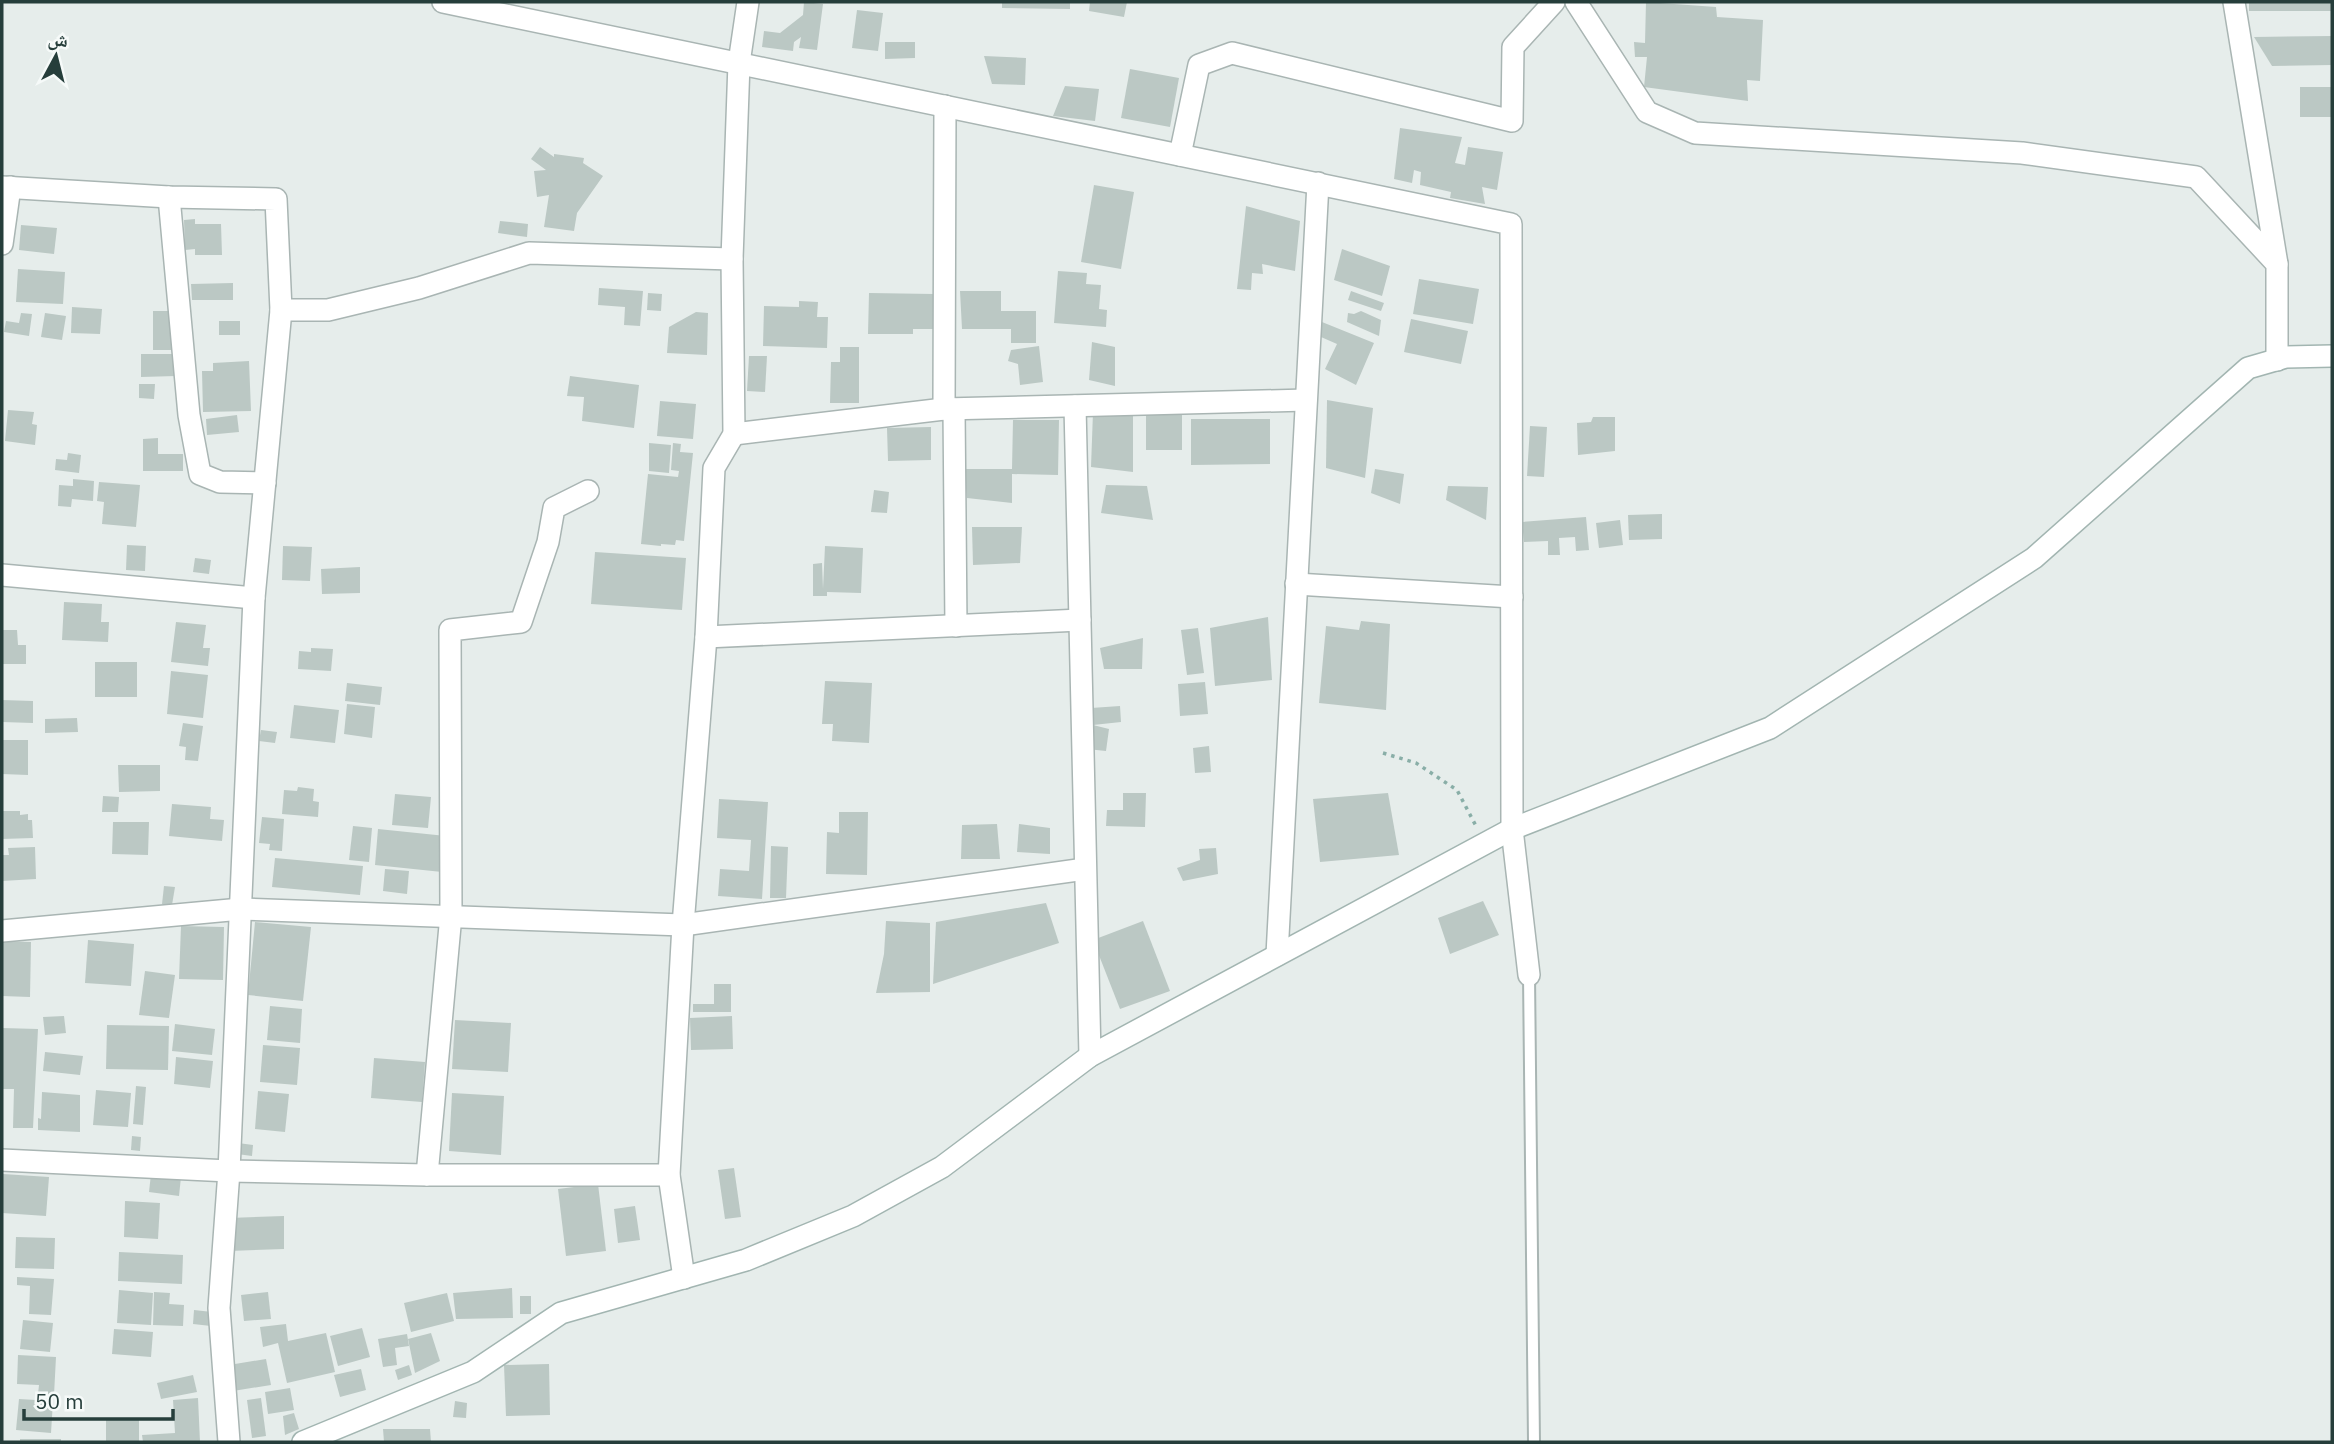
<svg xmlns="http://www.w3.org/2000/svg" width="2334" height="1444" font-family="'IBM Plex Sans','Noto Naskh Arabic',sans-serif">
<rect width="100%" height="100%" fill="#e6edeb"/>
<g fill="#bbc8c4">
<polygon points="804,2 823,4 817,50 799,48 801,37 794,42 793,51 762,47 764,31 780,33 803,15"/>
<polygon points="1002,2 1070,2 1070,9 1002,8"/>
<polygon points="1090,2 1127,2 1124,17 1089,11"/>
<polygon points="1646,2 1716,7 1717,17 1763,20 1760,81 1747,80 1748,101 1644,87 1647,57 1635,57 1634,42 1645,43"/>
<rect x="2249" y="2" width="83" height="9"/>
<polygon points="857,10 883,13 878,51 852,48"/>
<polygon points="2332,36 2332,65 2272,66 2254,37"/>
<polygon points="885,42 915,42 915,58 885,59"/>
<polygon points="984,56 1026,58 1025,85 992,84"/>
<polygon points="1130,69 1179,78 1170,127 1121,118"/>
<polygon points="1065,86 1099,89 1095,121 1053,116"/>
<rect x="2300" y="87" width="32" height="30"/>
<polygon points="1400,128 1462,137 1455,163 1465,165 1468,147 1503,152 1497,190 1482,187 1485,204 1450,198 1451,192 1420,185 1421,172 1414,170 1412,183 1394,179"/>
<polygon points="540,147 554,157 554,154 584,158 583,163 603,176 577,213 574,231 544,227 549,195 537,197 534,171 546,170 531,159"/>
<polygon points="1094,185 1134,192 1121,269 1081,262"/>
<polygon points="1246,206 1300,221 1295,271 1262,264 1263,274 1252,273 1251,290 1237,289"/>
<polygon points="195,219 195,224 221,224 222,255 195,255 195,249 185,250 184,220"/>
<polygon points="500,221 528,224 527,237 498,233"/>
<polygon points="21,225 57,228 54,254 19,250"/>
<polygon points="1342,249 1390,266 1382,296 1334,280"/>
<polygon points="18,269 65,272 63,304 16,302"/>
<polygon points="1058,271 1087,273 1086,284 1101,285 1099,309 1107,310 1106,327 1054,323"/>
<polygon points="1419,279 1479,289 1473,324 1413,314"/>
<polygon points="233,283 233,300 192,300 191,284"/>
<polygon points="599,288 643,291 640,326 624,325 625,307 598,305"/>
<polygon points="960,291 1001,291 1001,311 1036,311 1036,343 1011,343 1011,329 962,329"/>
<polygon points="1351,291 1384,303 1381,311 1348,300"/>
<polygon points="648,293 662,294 661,311 647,310"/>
<polygon points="869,293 934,294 933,329 913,329 913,334 868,334"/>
<polygon points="799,301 818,302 817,317 828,317 827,348 763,346 764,306 799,307"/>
<polygon points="72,307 102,309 100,334 71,333"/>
<rect x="153" y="311" width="25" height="39"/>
<polygon points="1361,311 1381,320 1379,336 1347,322 1348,313 1354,314"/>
<polygon points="696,312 708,313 707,355 667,353 669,327"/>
<polygon points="21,313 32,314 29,336 4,332 6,321 19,323"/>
<polygon points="45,313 66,316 62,340 41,337"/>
<polygon points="1411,319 1468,331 1461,364 1404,352"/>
<rect x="219" y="321" width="21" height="14"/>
<polygon points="1322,322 1374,343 1356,385 1325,369 1337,344 1321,337"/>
<polygon points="1092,342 1115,347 1115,386 1089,380"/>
<polygon points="1039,346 1043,382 1020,385 1018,364 1008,361 1011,350"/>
<polygon points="840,347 859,347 859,403 830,403 831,362 840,362"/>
<polygon points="141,354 176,354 176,376 141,377"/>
<polygon points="749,356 767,356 765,392 747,391"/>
<polygon points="249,361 251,411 203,412 202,371 213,371 213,363"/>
<polygon points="570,376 639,385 634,428 582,421 584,397 567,396"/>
<polygon points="139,384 155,384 154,399 139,398"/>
<polygon points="1327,400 1373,408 1365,478 1326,468"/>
<polygon points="660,401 696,404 693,439 657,436"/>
<polygon points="8,410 34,412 32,424 37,425 35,445 5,441"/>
<polygon points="1093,412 1133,415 1133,472 1091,467"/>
<rect x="1146" y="413" width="36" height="37"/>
<polygon points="237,415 239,432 207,435 206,419"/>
<polygon points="1593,417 1615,417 1615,451 1578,455 1577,423 1591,422"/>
<polygon points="1191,419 1270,419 1270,464 1191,465"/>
<polygon points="1013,420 1059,420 1058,475 1012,474 1012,503 967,498 964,469 1012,469"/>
<polygon points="1530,426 1547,427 1544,477 1527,476"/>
<polygon points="931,427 931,460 888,461 887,428"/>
<polygon points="158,438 158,454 183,454 183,471 143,471 143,439"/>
<polygon points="649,443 671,445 669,473 649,471"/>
<polygon points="673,443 681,444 680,452 693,453 684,541 676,540 675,545 661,544 661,546 641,544 648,474 678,477 679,471 671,470"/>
<polygon points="68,453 81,455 79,473 55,470 56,459 67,460"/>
<polygon points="1375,469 1404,474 1400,504 1371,493"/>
<polygon points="73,479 94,481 93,501 72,499 71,507 58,506 59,485 73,486"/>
<polygon points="99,482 140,485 136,527 102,524 104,502 97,501"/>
<polygon points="1106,485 1147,486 1153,520 1101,513"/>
<polygon points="1448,486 1488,487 1486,520 1446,500"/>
<polygon points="874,490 889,492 887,513 871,512"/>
<polygon points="1662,514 1662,539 1629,540 1628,515"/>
<polygon points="1586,517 1589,550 1576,551 1575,537 1559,538 1560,555 1548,555 1548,541 1524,542 1522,522"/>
<polygon points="1620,520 1623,545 1599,548 1596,523"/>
<polygon points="972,527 1022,527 1020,563 973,565"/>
<polygon points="127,545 146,546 145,571 126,570"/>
<polygon points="283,546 312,547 310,581 282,580"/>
<polygon points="825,546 863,548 861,593 827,592 827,596 813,596 813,564 822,563 823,589"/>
<polygon points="595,552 686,558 682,610 591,604"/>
<polygon points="195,558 211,560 209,574 193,572"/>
<polygon points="360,567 360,593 322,594 321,569"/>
<polygon points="64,602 102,604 101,622 109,622 108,642 62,640"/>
<polygon points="1268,617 1272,680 1215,686 1210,628"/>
<polygon points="1361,621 1390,624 1386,710 1319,703 1326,626 1359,630"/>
<polygon points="176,622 206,625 203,648 210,648 208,666 171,662"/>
<polygon points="1198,628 1204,673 1187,675 1181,630"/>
<polygon points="2,630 17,630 18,645 26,645 26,664 2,664"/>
<polygon points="1143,638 1142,669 1104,669 1100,648"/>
<polygon points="311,648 333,649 331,671 298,669 299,651 311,652"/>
<rect x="95" y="662" width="42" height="35"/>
<polygon points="171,671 208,675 203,718 167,714"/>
<polygon points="825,681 872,683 869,743 832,741 833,724 822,724"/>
<polygon points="1205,682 1208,714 1180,716 1178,684"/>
<polygon points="347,683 382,687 380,705 345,701"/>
<polygon points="2,700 33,701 33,723 2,722"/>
<polygon points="347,704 375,707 372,738 344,734"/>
<polygon points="294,705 339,710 335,743 290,738"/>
<polygon points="1120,706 1121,722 1093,725 1091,708"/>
<polygon points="77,718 78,732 45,733 45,719"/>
<polygon points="183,723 203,726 198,761 185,760 186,747 179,746"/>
<polygon points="1093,725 1109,729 1106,751 1087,749 1087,728"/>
<polygon points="261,730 277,732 275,743 259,741"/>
<polygon points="2,740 28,740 28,775 2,774"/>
<polygon points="1209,746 1211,772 1195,773 1193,748"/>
<polygon points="118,765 160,765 160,791 119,792"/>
<polygon points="298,787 314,789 313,801 319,802 318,817 282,814 284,790 297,791"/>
<polygon points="1123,793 1146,793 1145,827 1106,826 1107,810 1123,810"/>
<polygon points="1388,793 1399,855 1320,862 1313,799"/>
<polygon points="395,794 431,797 428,828 392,825"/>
<polygon points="103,796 119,797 118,812 102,812"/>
<polygon points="719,799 768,802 762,899 718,896 720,869 749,871 751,840 717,838"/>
<polygon points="172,804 211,807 210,819 224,820 222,841 169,836"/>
<polygon points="2,811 20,811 20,815 28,814 28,820 32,820 33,838 2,839"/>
<polygon points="839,812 868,812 867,875 826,874 827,832 839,833"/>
<polygon points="262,817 284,819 282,851 269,850 270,844 259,843"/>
<polygon points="113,822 149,822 148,855 112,854"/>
<polygon points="997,824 1000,859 961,859 962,825"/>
<polygon points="1019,824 1050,828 1050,854 1017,852"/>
<polygon points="353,826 372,828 369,862 349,860"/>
<polygon points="378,829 446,836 442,872 375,865"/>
<polygon points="771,846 788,847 786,898 770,898"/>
<polygon points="35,847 36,879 2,881 2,855 9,855 8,848"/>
<polygon points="1216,848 1218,874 1183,881 1177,868 1200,860 1199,849"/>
<polygon points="275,858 363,866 360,895 272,887"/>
<polygon points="385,869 409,871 407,894 383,891"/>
<polygon points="164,886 175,887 172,905 162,904"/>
<polygon points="1483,901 1499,935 1450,954 1438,918"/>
<polygon points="1046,903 1059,943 933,984 936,922"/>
<polygon points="886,921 930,923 930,992 876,993 884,954"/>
<polygon points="1143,921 1170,991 1120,1009 1093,940"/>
<polygon points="255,922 311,927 303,1001 248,995"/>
<polygon points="181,926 224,927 223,980 179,979"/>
<polygon points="88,940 134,944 131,986 85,983"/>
<polygon points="2,941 31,942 30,997 2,996"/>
<polygon points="145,971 175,975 169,1018 139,1015"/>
<polygon points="714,984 731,984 731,1012 693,1012 693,1004 714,1004"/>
<polygon points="270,1006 302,1009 300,1043 267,1040"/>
<polygon points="64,1016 66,1033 45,1035 43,1017"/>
<polygon points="732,1016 733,1049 691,1050 690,1018"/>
<polygon points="455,1020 511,1023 508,1072 452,1069"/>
<polygon points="175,1024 215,1029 212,1055 172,1051"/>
<polygon points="107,1025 169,1026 168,1070 106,1069"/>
<polygon points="2,1028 38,1029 33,1128 13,1128 14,1089 2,1089"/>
<polygon points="263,1045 300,1048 297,1085 260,1082"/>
<polygon points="45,1052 83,1056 80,1075 43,1071"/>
<polygon points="176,1057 213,1061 210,1088 174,1084"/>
<polygon points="374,1058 425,1062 422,1102 371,1098"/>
<polygon points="136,1086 146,1087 143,1125 133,1124"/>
<polygon points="96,1090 131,1093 128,1127 93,1125"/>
<polygon points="258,1091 289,1094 285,1132 255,1129"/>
<polygon points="42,1092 80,1095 80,1132 38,1130 38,1118 41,1119"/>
<polygon points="452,1093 504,1096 501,1155 449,1151"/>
<polygon points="132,1136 141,1137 140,1151 131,1150"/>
<polygon points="238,1143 253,1145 252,1156 237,1154"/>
<polygon points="734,1168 741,1217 725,1219 718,1170"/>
<polygon points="3,1174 49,1177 46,1216 2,1213"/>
<polygon points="151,1174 181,1177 179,1196 149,1192"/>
<polygon points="598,1184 606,1251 566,1256 558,1189"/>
<polygon points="125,1201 160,1203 158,1239 124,1237"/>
<polygon points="635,1206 640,1240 618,1243 614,1209"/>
<polygon points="284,1216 284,1249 229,1251 229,1218"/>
<polygon points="16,1237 55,1238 54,1269 15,1268"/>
<polygon points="119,1252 183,1255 182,1284 118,1281"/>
<polygon points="17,1277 54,1279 51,1315 29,1314 30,1286 17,1285"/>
<polygon points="512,1288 513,1318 456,1319 453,1293"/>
<polygon points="119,1290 153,1293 151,1325 117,1323"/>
<polygon points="154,1292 170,1293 169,1304 184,1305 183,1326 153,1325"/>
<polygon points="268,1292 271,1319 244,1321 241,1295"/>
<polygon points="447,1293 454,1321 411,1332 404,1303"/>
<rect x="520" y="1296" width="11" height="18"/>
<polygon points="194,1310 212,1312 211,1326 193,1324"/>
<polygon points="23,1320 53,1323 50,1352 20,1349"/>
<polygon points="286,1324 288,1341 326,1333 335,1372 287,1383 278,1343 263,1347 260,1327"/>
<polygon points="362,1328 370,1357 338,1366 330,1336"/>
<polygon points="114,1329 153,1332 151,1357 112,1354"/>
<polygon points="431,1333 440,1361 415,1373 408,1339"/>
<polygon points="407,1334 409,1346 395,1348 397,1365 383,1367 378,1339"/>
<polygon points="18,1355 56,1357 54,1395 38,1394 39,1385 17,1384"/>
<polygon points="266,1359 271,1385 233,1391 229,1365"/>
<polygon points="549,1364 550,1415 506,1416 504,1365"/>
<polygon points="409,1365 412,1375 398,1380 395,1370"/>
<polygon points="361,1369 366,1390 340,1397 334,1375"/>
<polygon points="193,1375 197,1392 161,1399 157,1383"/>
<polygon points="290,1388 294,1410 268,1414 265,1392"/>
<polygon points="198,1398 200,1442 143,1442 142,1435 175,1433 173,1400"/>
<polygon points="261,1398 266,1436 252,1438 247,1400"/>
<polygon points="19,1399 53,1401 51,1433 16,1430"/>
<polygon points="455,1401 467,1403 466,1418 453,1417"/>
<polygon points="294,1413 299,1429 285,1435 283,1416"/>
<rect x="106" y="1420" width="33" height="22"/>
<polygon points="383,1429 430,1429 431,1442 384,1442"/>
<rect x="20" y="1439" width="41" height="3"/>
</g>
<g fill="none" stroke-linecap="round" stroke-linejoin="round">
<g stroke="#a9b5b3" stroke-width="14">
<polyline id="lane" points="1529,975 1534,1442"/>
</g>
<g stroke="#a9b5b3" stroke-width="24">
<g id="street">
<polyline points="443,2 1511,224 1512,829 1529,975"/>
<polyline points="1576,2 1647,112 1695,133 2022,153 2196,177 2277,264 2277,360"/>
<polyline points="2234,2 2277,264"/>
<polyline points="1180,155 1199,65 1232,53 1512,121 1513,47 1554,2"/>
<polyline points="2,187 169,197 276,199 281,310 254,598 229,1171 219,1308 229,1442"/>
<polyline points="169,197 189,415 200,474 220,482 265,483"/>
<polyline points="2,244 10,187"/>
<polyline points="281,310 328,310 419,288 529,253 732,259"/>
<polyline points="1075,406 1090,1056"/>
<polyline points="944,409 945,106"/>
<polyline points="954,409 956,626"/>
<polyline points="734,434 944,409 1306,400"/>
<polyline points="2,575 254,598"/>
<polyline points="1296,584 1512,597"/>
<polyline points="706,637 1080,620"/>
<polyline points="2,931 241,909 683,925 1085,869"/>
<polyline points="1277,955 1318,183"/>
<polyline points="2,1160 229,1171 427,1175 669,1175"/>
<polyline points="427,1175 451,915 450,630 521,622 548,542 554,508 588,491"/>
<polyline points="684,1278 669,1175 683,925 706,637 714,468 734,434 732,259 739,63 748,2"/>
</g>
</g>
<g stroke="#a2b5b1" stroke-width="24">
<polyline id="secondary" points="303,1442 473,1372 561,1313 746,1260 853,1216 942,1167 1090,1056 1512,829 1770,728 2034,558 2248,368 2286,357 2332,356"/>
</g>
<polyline stroke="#89aea7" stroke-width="3.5" stroke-dasharray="3.5 5" stroke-linecap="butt" points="1383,753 1416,763 1457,790 1476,826"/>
<use href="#lane" stroke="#fff" stroke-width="10"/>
<use href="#street" stroke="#fff" stroke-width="21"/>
<use href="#secondary" stroke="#fff" stroke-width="21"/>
</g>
<rect width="2334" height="1444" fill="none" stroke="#263e3b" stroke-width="7"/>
<g transform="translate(56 56) rotate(7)" stroke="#f6faf9" stroke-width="5" paint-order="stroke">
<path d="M0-5L12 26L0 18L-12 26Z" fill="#263e3b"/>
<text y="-10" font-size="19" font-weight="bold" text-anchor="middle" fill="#263e3b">ش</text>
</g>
<path d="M24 1409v10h149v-10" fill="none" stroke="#263e3b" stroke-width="3.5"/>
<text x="35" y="1409" font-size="21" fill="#263e3b" stroke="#f6faf9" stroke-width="5" paint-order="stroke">50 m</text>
</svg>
